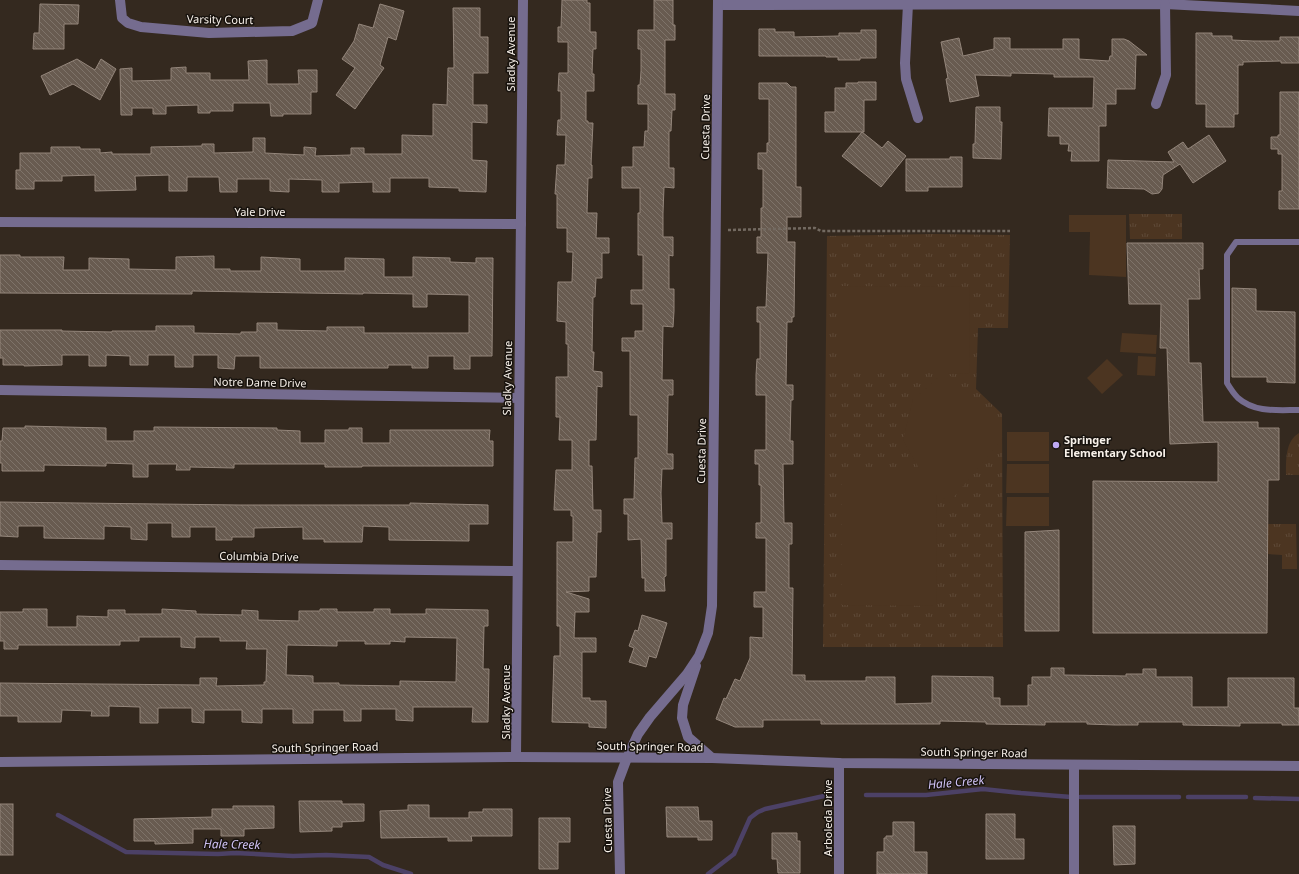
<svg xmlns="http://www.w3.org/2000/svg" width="1299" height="874" font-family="'Noto Sans',sans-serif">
<defs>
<pattern id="grass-tufts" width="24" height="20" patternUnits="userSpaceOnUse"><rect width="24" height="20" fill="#4c3521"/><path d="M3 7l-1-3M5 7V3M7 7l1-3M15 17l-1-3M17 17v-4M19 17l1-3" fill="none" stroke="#5e4937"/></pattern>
<pattern id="building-back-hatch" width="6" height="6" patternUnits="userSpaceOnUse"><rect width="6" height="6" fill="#685b50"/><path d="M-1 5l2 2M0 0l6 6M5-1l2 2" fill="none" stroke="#7e7369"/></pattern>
</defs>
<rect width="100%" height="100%" fill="#34291f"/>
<g fill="url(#grass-tufts)">
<polygon points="1129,214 1182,214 1182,239 1130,239"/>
<polygon points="933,234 1010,235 1008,328 978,328 976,389 1002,414 1003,647 823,647 827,236"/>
<path d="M1299,433V475H1286C1286,461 1285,441 1299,433Z"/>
<polygon points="1268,524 1296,524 1297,569 1282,569 1282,555 1268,554"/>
</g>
<g fill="#4c3521">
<polygon points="1069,215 1126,215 1126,277 1089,275 1090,232 1069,232"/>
<polygon points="839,286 970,287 969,373 948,374 1002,422 1002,439 949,503 937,493 936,606 842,605 842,468 919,468 903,440 913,399 944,373 839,373"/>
<polygon points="1122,333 1157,335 1156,354 1120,352"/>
<polygon points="1138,356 1156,357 1155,376 1137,375"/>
<polygon points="1107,359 1123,375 1102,394 1087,378"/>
<rect x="1007" y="432" width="42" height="29"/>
<polygon points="1007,464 1049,464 1049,493 1006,493"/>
<polygon points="1007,497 1049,497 1049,526 1006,526"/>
</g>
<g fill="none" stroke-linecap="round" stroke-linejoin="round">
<g stroke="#4c4166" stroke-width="4.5">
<polyline points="866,795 926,795 983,789 1021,793 1071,797"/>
<polyline points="1080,797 1179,797"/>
<polyline points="1188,797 1246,797"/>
<polyline points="1255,798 1299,799"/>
<polyline points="58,815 126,852 218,854 235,853 293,856 326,855 369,857 383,865 411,874"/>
<polyline points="708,874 734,854 750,818 758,812 765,809 824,796"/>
</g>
</g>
<g fill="url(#building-back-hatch)" stroke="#94867b" fill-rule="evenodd">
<polygon points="562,0 587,0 587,3 590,3 590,32 596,32 596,49 593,49 592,74 594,74 594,91 586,91 586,121 588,121 588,123 593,123 591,165 592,165 592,178 588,178 587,213 597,213 596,238 609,238 609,253 602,253 602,278 596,278 595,297 593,297 592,352 594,352 593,371 602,372 602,387 597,386 596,440 589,440 589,466 592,466 593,510 601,510 601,532 597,532 596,577 589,577 589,591 566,592 589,599 589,612 575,612 574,638 596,638 596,652 582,652 582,698 590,698 590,701 606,701 606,728 589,727 589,723 552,722 554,656 560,656 560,626 557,626 557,542 573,542 573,516 571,516 571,510 554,510 556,470 572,470 572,440 559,440 560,417 556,417 556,377 568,377 568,344 566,344 566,322 557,321 558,282 572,282 573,252 567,252 567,228 557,228 557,194 555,194 557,165 565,165 566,135 557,135 558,120 561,120 561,91 558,91 559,73 568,73 568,42 558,42 558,27 561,27"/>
<polygon points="654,0 673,0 673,25 675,25 675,40 665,40 665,94 675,94 675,110 672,110 671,131 669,131 669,168 674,168 674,188 664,187 663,213 663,237 673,237 673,256 669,255 669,289 674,289 674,311 673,327 663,326 662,380 673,380 673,395 668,395 668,398 667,454 673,454 673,469 662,469 661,493 662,523 672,523 672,539 666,539 666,576 664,577 665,591 645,591 645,578 642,578 641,539 628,540 628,514 624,514 624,499 634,499 635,458 638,458 638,415 630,415 630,351 622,351 622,338 635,338 635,331 643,331 643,304 631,304 631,290 643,290 643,255 638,255 638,213 640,213 640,188 622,188 622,167 633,167 633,147 644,147 645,131 648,131 648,104 638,104 638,85 640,85 641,71 641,49 638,49 638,30 654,30"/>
<polygon points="40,4 79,5 78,24 64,24 64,49 33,49 34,33 39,33"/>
<polygon points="380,4 404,11 396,40 388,37 380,65 384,68 355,109 336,95 355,68 342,59 354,41 359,24 373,28"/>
<polygon points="453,8 480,8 480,37 488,37 488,73 473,73 473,105 487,105 487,123 472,122 472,160 487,161 486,192 459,191 459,188 429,187 429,178 390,178 390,192 373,192 373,182 339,183 339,192 322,192 322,180 289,179 289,192 270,191 270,179 237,179 237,192 220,192 219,177 187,177 187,191 169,191 169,175 135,176 136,190 95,191 95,175 62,176 62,181 34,181 34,189 16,189 16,170 20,170 20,153 51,153 51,147 80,147 80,149 100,149 100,153 112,152 112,154 151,154 151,147 202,146 202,144 214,144 214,153 253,152 253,138 265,138 265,153 304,155 304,147 316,148 315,156 351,155 351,148 364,148 364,154 402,154 402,135 433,136 433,104 447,105 448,68 454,68"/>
<polygon points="759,29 775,29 775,32 794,32 794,37 839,36 839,33 861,33 861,30 876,30 876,58 860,58 860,60 838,60 838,57 826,57 826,56 759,56"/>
<polygon points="1196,33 1212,33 1212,36 1232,36 1232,40 1253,41 1280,41 1280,37 1299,37 1299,63 1281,63 1281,61 1243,62 1243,65 1238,65 1238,114 1234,114 1234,127 1206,127 1206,104 1196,104"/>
<polygon points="959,38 963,56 994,49 994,38 1010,38 1010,49 1063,49 1063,39 1079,39 1079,59 1109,61 1110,56 1112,56 1112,39 1124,39 1129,41 1147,55 1136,55 1135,89 1116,89 1116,104 1106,104 1106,126 1099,126 1099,161 1071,161 1072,151 1068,151 1069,144 1060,144 1060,136 1048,136 1049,108 1093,108 1094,77 1054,77 1054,74 1011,73 1011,76 975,75 979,96 950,102 946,79 948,78 941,42"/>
<polygon points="77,59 95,70 101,59 116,69 100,100 73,84 50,95 41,76"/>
<polygon points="267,60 267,84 299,84 298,70 317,70 317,92 311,92 311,114 283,114 283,116 271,116 270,103 233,103 233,111 210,111 210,113 198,113 198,105 166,106 166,114 153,114 153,108 132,108 132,115 121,115 120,69 132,68 132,81 171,80 171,68 186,67 186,73 210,73 210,80 249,80 248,61"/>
<polygon points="858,82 876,82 876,100 864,100 864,132 862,132 882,148 888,141 906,156 881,187 842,156 862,132 825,132 825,112 835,112 835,88 846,88 846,83 858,83"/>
<polygon points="759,83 787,83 791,87 796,87 796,187 801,187 801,217 787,217 787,242 795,242 794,317 792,317 792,322 787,322 786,385 793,385 793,400 791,400 790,441 793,441 793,464 783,464 784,523 792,523 792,544 789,544 789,588 793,588 792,675 805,675 805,681 866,681 866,677 895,677 895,704 932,703 932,676 993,677 993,698 1000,698 1000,706 1028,706 1028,685 1032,685 1032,677 1051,677 1051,668 1064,668 1064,675 1126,676 1126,674 1143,674 1143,669 1156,669 1156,677 1192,677 1192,707 1228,707 1228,678 1294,678 1294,708 1299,708 1299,725 1282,725 1282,723 1240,723 1240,726 1183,725 1183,722 1138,722 1138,725 1115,725 1087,724 1087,722 1045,722 1045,725 986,724 986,722 940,721 940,724 821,724 821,720 763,720 763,727 735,727 716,719 724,698 726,699 735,679 740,681 750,658 750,637 763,638 763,607 754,607 754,592 766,592 766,538 756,538 756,523 761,523 761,485 759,485 759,464 755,464 755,450 766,450 766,395 756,395 756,375 757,359 760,359 760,322 757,322 757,307 766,307 768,253 757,253 757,237 761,237 761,208 763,208 763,169 758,169 758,153 767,153 767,143 769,143 769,99 759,99"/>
<polygon points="1280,92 1299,92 1299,209 1279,209 1279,191 1282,191 1282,154 1278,154 1278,149 1271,149 1271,137 1278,137 1278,135 1280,135"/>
<polygon points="976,107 1000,107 1000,122 1002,122 1001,159 973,158 973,144 975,144"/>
<polygon points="1209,135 1226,161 1193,183 1180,164 1163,175 1162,189 1159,193 1152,194 1144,189 1107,188 1108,160 1174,162 1168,152 1183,142 1188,149"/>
<polygon points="950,157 962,157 962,187 928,187 928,191 906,191 906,159 950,159"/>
<polygon points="1127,243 1203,243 1203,269 1199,269 1200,299 1188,299 1189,363 1201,363 1203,422 1258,422 1258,428 1279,428 1279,480 1268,480 1267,633 1093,633 1093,481 1218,482 1218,442 1170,444 1167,348 1160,348 1161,304 1129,304"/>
<polygon points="0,255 20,255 20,257 64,257 63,270 89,270 89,258 129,259 129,269 176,270 176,257 214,256 214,269 230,269 230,271 261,271 261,257 300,259 300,271 345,271 345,258 384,259 384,277 413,277 413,257 450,258 450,262 476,263 476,258 493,258 492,356 470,356 470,369 454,369 454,356 428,356 428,368 412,368 412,365 388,365 388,368 260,368 260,356 235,356 234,369 218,368 218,355 193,355 193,367 175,367 175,355 148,355 148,365 130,365 130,356 106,355 106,366 89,366 89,355 62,355 62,365 24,366 24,365 3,365 3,358 0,358 0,330 62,330 62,331 112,332 112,331 156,331 156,326 194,326 194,333 241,334 241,332 257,332 257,323 277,323 277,330 327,331 327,327 364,327 364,333 469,333 469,295 427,294 427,307 413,307 413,294 363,293 363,294 192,291 192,294 0,293"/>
<polygon points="1232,288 1256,289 1256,311 1295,312 1295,383 1267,382 1267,377 1232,377"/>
<polygon points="25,426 106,428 106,441 134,441 134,431 154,431 154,427 277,428 277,430 300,431 300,443 325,443 325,430 349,430 349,428 362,428 362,443 390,443 390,430 490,430 489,441 493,441 493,466 362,466 362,467 325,467 325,464 234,464 234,468 190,467 190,470 176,470 177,464 148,464 148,477 133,477 133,464 106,463 106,466 44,465 44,471 2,471 2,463 0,463 0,441 2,441 3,428 25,428"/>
<polygon points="0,502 239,505 410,505 410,503 488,505 488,524 469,524 469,541 389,540 389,527 363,526 362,542 324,542 324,539 303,539 303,527 254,528 254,537 232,537 232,540 216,540 216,527 190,527 190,537 172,537 172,523 147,523 147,540 131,539 131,527 104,526 104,539 44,538 44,526 18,526 18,537 0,536"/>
<polygon points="1059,530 1059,631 1025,631 1025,532"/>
<path d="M23,609H47V627H77V616L108,617V610H125V614H162V609L196,611V614L242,615V610L258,611V620L299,621V611H320V609H337V612H374V609H390V614H426V609L488,610V626H484L483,669H489L488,722H472L473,707H413V721L396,720V709H361V721H344V710H313V723H293V709H262V723L242,722V710H204V723L192,722V708H158V723H140V707L109,706V716H91L92,711L62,710L61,722H18V716H0V683L200,685V678H217L216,686L264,685V682H266L267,649H246L247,641H220V637H195V648L181,647V637H139V641H120V645H18V649H4V641H0V612H23ZM405,637L457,638L456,682L400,681V686L339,685V683H313V676L286,675L287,645L337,646V641H365V644H390V641L405,642Z"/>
<polygon points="642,615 667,623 656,658 649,656 646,667 629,662 634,648 629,646 635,630 638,631"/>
<polygon points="299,801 342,801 342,804 364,804 364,821 342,822 342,827 332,827 332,831 300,832"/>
<rect x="0" y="804" width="13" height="51"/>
<polygon points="408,805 429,805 429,818 469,818 469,812 483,812 483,809 512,809 512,836 471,836 472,841 448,841 448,837 381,838 380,811 408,810"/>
<polygon points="233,806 274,806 274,828 244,829 244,836 221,836 221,829 193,829 193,843 155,844 155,841 134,841 134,819 212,817 212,809 233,809"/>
<polygon points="666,807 698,807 699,821 712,821 712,840 698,840 698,837 667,837"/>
<polygon points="986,814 1015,814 1015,839 1024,839 1024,859 986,859"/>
<polygon points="539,818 570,818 570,842 558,842 558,869 539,869"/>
<polygon points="893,822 914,822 914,852 927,852 927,874 877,874 877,852 884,852 884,838 886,838 886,836 893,836"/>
<polygon points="1113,826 1135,826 1135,864 1114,865"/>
<polygon points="772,833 797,833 797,841 800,841 800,873 778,873 777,859 772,859"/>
</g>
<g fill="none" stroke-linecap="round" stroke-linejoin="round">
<polyline stroke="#736a61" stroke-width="2.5" stroke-dasharray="3 2" stroke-linecap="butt" points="728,230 815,228 821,231 1010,231"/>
<path stroke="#756c8f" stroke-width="6" d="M1299,242H1236L1227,255V383C1230,388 1234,394 1238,398C1255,413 1278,410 1299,410"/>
<g stroke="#756c8f" stroke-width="10">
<polyline points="120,0 122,18 128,23 141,27 209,33 292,31 312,23 318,0"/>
<polyline points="908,4 905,63 906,79 918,118"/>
<polyline points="718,5 1165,4 1299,11"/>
<polyline points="1156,104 1166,75 1165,4"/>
<polyline points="0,222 521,224"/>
<polyline points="0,390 519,398"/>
<polyline points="0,565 517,571"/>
<polyline points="516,757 523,0"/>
<polyline points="1074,765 1074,874"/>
<polyline points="839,874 839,763"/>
</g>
<g stroke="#756c8f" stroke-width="10">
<polyline points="696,666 683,705 682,718 688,737 712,758"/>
<polyline points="0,762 516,757 712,758 839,763 1299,766"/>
<polyline points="620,874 618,782 627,758 638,734 650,717 687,674 699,656 708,633 712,606 718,0"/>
</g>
</g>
<circle fill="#bea9f4" stroke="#18130e" stroke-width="1.5" cx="1056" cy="445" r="4"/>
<g text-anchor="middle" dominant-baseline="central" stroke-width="3" stroke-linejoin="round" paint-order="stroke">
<g font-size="11" fill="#f8f1ea" stroke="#18130e">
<text transform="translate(220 19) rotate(1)">Varsity Court</text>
<text transform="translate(510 54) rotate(-90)">Sladky Avenue</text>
<text transform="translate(705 127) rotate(-89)">Cuesta Drive</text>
<text x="260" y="211">Yale Drive</text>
<text transform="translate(507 378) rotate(-89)">Sladky Avenue</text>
<text transform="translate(260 382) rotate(1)">Notre Dame Drive</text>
<text transform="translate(701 451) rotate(-89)">Cuesta Drive</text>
<text transform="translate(259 556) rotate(1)">Columbia Drive</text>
<text transform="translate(505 702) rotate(-90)">Sladky Avenue</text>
<text transform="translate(650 746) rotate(1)">South Springer Road</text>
<text transform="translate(325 747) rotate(-1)">South Springer Road</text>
<text transform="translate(974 752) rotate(1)">South Springer Road</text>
<text transform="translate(827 818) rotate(-90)">Arboleda Drive</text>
<text transform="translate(607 820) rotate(-91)">Cuesta Drive</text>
</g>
<g font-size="11" font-weight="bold" fill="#f8f1ea" stroke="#18130e" text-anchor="start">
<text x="1064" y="439">Springer<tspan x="1064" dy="13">Elementary School</tspan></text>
</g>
<g font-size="12" font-style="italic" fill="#d1c3f7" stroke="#18130e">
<text transform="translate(956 782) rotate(-5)">Hale Creek</text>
<text transform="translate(232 844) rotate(1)">Hale Creek</text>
</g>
</g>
</svg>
